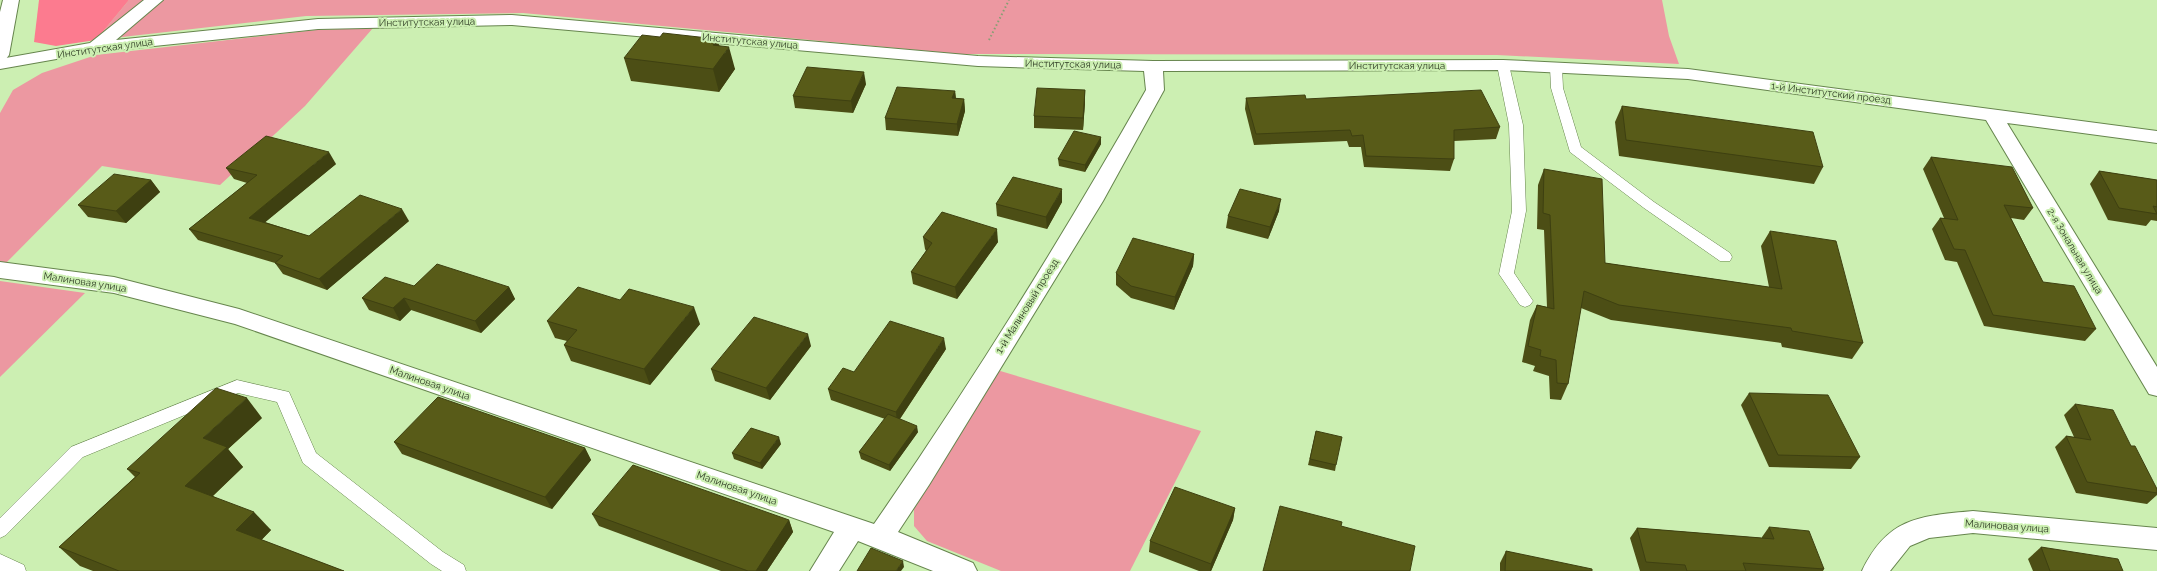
<svg xmlns="http://www.w3.org/2000/svg" width="2157" height="571" font-family="Raleway,sans-serif">
<rect width="100%" height="100%" fill="#ccefb2"/>
<g fill="#ec98a1">
<polygon points="129,0 1662,0 1669,36 1679,64 1497,55 960,54 523,13 306,16 96,40"/>
<polygon points="373,28 305,106 220,185 102,166 4,265 0,264 0,113 13,90 42,73 96,55 316,30"/>
<polygon points="0,281 85,293 0,377"/>
<polygon points="997,370 1201,431 1130,571 1001,571 927,541 914,526 914,509"/>
</g>
<polygon fill="#fc7b8f" points="39,0 129,0 96,40 56,46 34,42"/>
<g fill="none" stroke-linecap="round" stroke-linejoin="round">
<g stroke="#66854d" stroke-width="1">
<g id="service">
<polygon points="1503,61 1509,65 1523,125 1526,211 1514,273 1533,301 1530,305 1525,307 1520,305 1499,274 1512,211 1509,125 1497,65"/>
<polygon points="1556,63 1562,67 1563,88 1581,147 1654,202 1730,253 1732,257 1730,261 1720,261 1644,208 1570,152 1551,88 1550,67"/>
<polygon points="237,380 289,392 316,453 443,552 464,565 466,571 442,571 431,564 303,463 277,402 238,393 83,457 6,535 0,538 0,518 71,447"/>
<polygon points="0,554 24,565 26,571 0,571"/>
</g>
</g>
<g stroke="#66854d" stroke-width="2">
<g id="minor">
<path d="M144,0H163L116,40L318,19L512,15L978,56L1153,61L1503,60L1688,69L2157,131V143L2007,123L2157,367V396L2149,394L1986,120L1688,79L1503,70L1163,71L1164,90L1103,201L929,485L898,532L973,563L977,571H933L858,541L839,571H810L834,532L235,324L114,293L0,278V262L114,277L239,309L874,524C971,384 1062,238 1146,90L1144,71L978,66L512,25L318,29L96,52L0,69V59L90,43Z"/>
<path d="M1973,511L2157,528V550L1973,533L1929,538L1910,546L1890,571H1862C1888,517 1920,516 1973,511Z"/>
</g>
</g>
<g stroke="#66854d" stroke-width="2">
<polygon id="tertiary" points="3,0 19,0 9,55 6,59 0,60 0,12"/>
</g>
<polyline stroke="#869f73" stroke-width="2" stroke-dasharray="1.5 2.5" stroke-linecap="butt" points="989,40 1009,0"/>
<use href="#service" fill="#fff" fill-rule="evenodd"/>
<use href="#minor" fill="#fff" fill-rule="evenodd"/>
<use href="#tertiary" fill="#fff" fill-rule="evenodd"/>
</g>
<g fill="#4c4e15">
<polygon points="660,37 717,39 719,45 735,69 719,92 631,81 624,58"/>
<polygon points="866,84 853,113 795,108 793,96"/>
<polygon points="1085,90 1085,102 1083,130 1034,128 1034,116"/>
<polygon points="955,91 956,98 964,99 965,111 958,136 886,130 885,118"/>
<polygon points="1246,98 1306,99 1500,127 1496,139 1454,141 1454,159 1450,171 1364,167 1361,147 1349,147 1347,141 1254,145 1245,109"/>
<polygon points="1622,106 1823,167 1814,184 1619,156 1615,122"/>
<polygon points="1101,137 1101,144 1085,172 1059,166 1058,159"/>
<polygon points="1931,157 2033,208 2024,220 2011,218 2043,282 2096,329 2085,341 1984,326 1957,262 1945,260 1932,229 1940,218 1944,218 1923,169"/>
<polygon points="336,164 265,222 309,236 409,221 327,290 283,274 275,263 198,240 189,229 247,183 234,179 226,168"/>
<polygon points="1544,169 1605,263 1769,287 1761,246 1770,231 1863,343 1852,359 1782,347 1781,343 1611,320 1581,308 1568,384 1561,400 1550,399 1549,376 1533,371 1535,366 1522,362 1530,320 1537,305 1547,307 1544,230 1537,229 1538,185"/>
<polygon points="2099,171 2157,180 2157,221 2151,220 2146,226 2108,220 2090,184"/>
<polygon points="151,180 160,192 126,223 88,217 78,205"/>
<polygon points="1062,202 1047,229 997,216 996,204"/>
<polygon points="1279,211 1268,239 1226,228 1228,216"/>
<polygon points="923,237 998,242 957,299 913,284 911,272 926,251 925,249"/>
<polygon points="1194,254 1193,266 1174,310 1131,298 1116,285 1116,273"/>
<polygon points="414,286 509,287 515,299 481,333 411,310 400,321 369,310 362,298"/>
<polygon points="547,321 700,324 650,385 571,361 564,345 567,341 555,338"/>
<polygon points="811,346 770,400 715,381 711,369"/>
<polygon points="946,349 900,419 918,432 890,471 861,459 859,452 885,419 831,400 828,389"/>
<polygon points="1749,393 1860,457 1851,469 1769,467 1741,405"/>
<polygon points="2075,404 2131,446 2157,489 2157,495 2147,504 2076,493 2055,447 2066,436 2074,437 2064,415"/>
<polygon points="262,418 228,449 243,467 213,496 271,530 261,540 344,571 93,571 80,566 59,547 135,477 127,469"/>
<polygon points="1316,431 1336,465 1335,471 1308,465"/>
<polygon points="394,442 585,448 591,460 552,509 402,454"/>
<polygon points="781,444 762,469 734,459 732,453"/>
<polygon points="1235,508 1233,520 1211,571 1199,571 1149,552 1150,541"/>
<polygon points="592,514 789,520 793,532 767,571 721,571 599,526"/>
<polygon points="1769,527 1824,569 1823,571 1640,571 1630,538 1637,528 1762,538 1762,537"/>
<polygon points="2041,547 2123,571 2033,571 2028,559"/>
<polygon points="1506,551 1592,571 1500,571 1500,563"/>
</g>
<g fill="#3e4011">
<polygon points="717,39 722,57 729,47 735,69 719,92 713,69 713,45"/>
<polygon points="864,72 866,84 853,113 851,101"/>
<polygon points="1085,90 1085,102 1083,130 1083,118"/>
<polygon points="955,91 956,103 952,98"/>
<polygon points="964,99 965,111 958,136 957,124"/>
<polygon points="1101,137 1101,144 1085,172 1085,165"/>
<polygon points="329,152 336,164 257,229 249,218"/>
<polygon points="151,180 160,192 126,223 116,211"/>
<polygon points="1062,189 1062,202 1047,229 1046,217"/>
<polygon points="1281,199 1279,211 1268,239 1270,227"/>
<polygon points="402,209 409,221 327,290 319,279"/>
<polygon points="997,229 998,242 957,299 955,287"/>
<polygon points="1194,254 1193,266 1174,310 1175,297"/>
<polygon points="509,287 515,299 481,333 475,321"/>
<polygon points="404,298 411,310 400,321 393,308"/>
<polygon points="694,307 700,324 650,385 644,369"/>
<polygon points="808,334 811,346 770,400 766,388"/>
<polygon points="944,338 946,349 897,423 896,412"/>
<polygon points="247,398 262,418 228,449 243,467 203,505 185,486 203,438"/>
<polygon points="917,426 918,432 890,471 889,465"/>
<polygon points="779,437 781,444 762,469 760,463"/>
<polygon points="585,448 591,460 552,509 545,497"/>
<polygon points="1235,508 1233,520 1211,571 1210,571 1211,564"/>
<polygon points="254,512 271,530 253,549 236,530"/>
<polygon points="789,520 793,532 767,571 756,571"/>
<polygon points="903,561 904,567 901,571 896,571"/>
</g>
<g fill="#585b18" stroke="#3e4011">
<polygon points="663,33 717,39 713,45 729,47 713,69 624,58 642,35 660,37"/>
<polygon points="807,67 864,72 851,101 793,96"/>
<polygon points="897,87 955,91 952,98 964,99 957,124 885,118"/>
<polygon points="1037,88 1085,90 1083,118 1034,116"/>
<polygon points="1481,90 1500,127 1454,130 1454,159 1366,156 1363,135 1352,136 1350,130 1256,134 1246,98 1305,95 1306,99"/>
<polygon points="1622,106 1813,132 1823,167 1626,140"/>
<polygon points="1074,131 1101,137 1085,165 1058,159"/>
<polygon points="266,136 329,152 249,218 309,236 360,195 402,209 319,279 275,263 283,256 189,229 257,175 226,168"/>
<polygon points="1931,157 2012,167 2033,208 2004,205 2043,282 2074,286 2096,329 1993,315 1965,250 1954,249 1940,218 1958,220"/>
<polygon points="1544,169 1602,179 1605,263 1782,289 1770,231 1836,241 1863,343 1792,331 1791,328 1619,305 1584,291 1568,384 1557,383 1556,360 1540,356 1541,350 1528,346 1537,305 1554,309 1550,215 1543,213"/>
<polygon points="2099,171 2157,180 2157,207 2153,206 2157,214 2119,208"/>
<polygon points="114,174 151,180 116,211 78,205"/>
<polygon points="1013,177 1062,189 1046,217 996,204"/>
<polygon points="1240,189 1281,199 1270,227 1228,216"/>
<polygon points="942,212 997,229 955,287 911,272 932,243 923,237"/>
<polygon points="1133,238 1194,254 1175,297 1131,286 1116,273"/>
<polygon points="437,264 509,287 475,321 404,298 393,308 362,298 385,277 414,286"/>
<polygon points="578,287 620,300 629,289 694,307 644,369 564,345 577,330 547,321"/>
<polygon points="754,317 808,334 766,388 711,369"/>
<polygon points="890,321 944,338 896,412 828,389 843,368 854,372"/>
<polygon points="216,388 247,398 203,438 227,447 185,486 254,512 236,530 344,571 119,571 59,547 140,473 127,469"/>
<polygon points="1749,393 1828,395 1860,457 1778,455"/>
<polygon points="438,397 585,448 545,497 394,442"/>
<polygon points="2075,404 2113,410 2131,446 2135,446 2157,489 2157,493 2087,482 2066,436 2091,440"/>
<polygon points="888,414 917,426 889,465 859,452"/>
<polygon points="751,428 779,437 760,463 732,453"/>
<polygon points="1316,431 1342,437 1336,465 1310,459"/>
<polygon points="633,465 789,520 756,571 748,571 592,514"/>
<polygon points="1175,487 1235,508 1211,564 1150,541"/>
<polygon points="1280,506 1342,522 1341,526 1415,546 1410,571 1263,571"/>
<polygon points="1769,527 1809,531 1824,569 1743,563 1746,571 1687,571 1685,565 1646,562 1637,528 1774,539"/>
<polygon points="2041,547 2118,559 2123,571 2050,571"/>
<polygon points="871,548 903,561 896,571 857,571"/>
<polygon points="1506,551 1592,569 1592,571 1505,571"/>
</g>
<g text-anchor="middle" dominant-baseline="central" stroke-width="4" stroke-linejoin="round" paint-order="stroke">
<g font-size="10" fill="#313e26" stroke="#ccefb2">
<text transform="translate(427 22) rotate(-1)">Институтская улица</text>
<text transform="translate(750 41) rotate(5)">Институтская улица</text>
<text transform="translate(105 48) rotate(-8)">Институтская улица</text>
<text transform="translate(1073 64) rotate(1)">Институтская улица</text>
<text x="1397" y="65">Институтская улица</text>
<text transform="translate(1831 93) rotate(7)">1-й Институтский проезд</text>
<text transform="translate(2075 251) rotate(59)">2-я Зональная улица</text>
<text transform="translate(85 282) rotate(9)">Малиновая улица</text>
<text transform="translate(1027 306) rotate(-58)">1-й Малиновый проезд</text>
<text transform="translate(430 383) rotate(19)">Малиновая улица</text>
<text transform="translate(737 488) rotate(19)">Малиновая улица</text>
<text transform="translate(2007 526) rotate(4)">Малиновая улица</text>
</g>
</g>
</svg>
